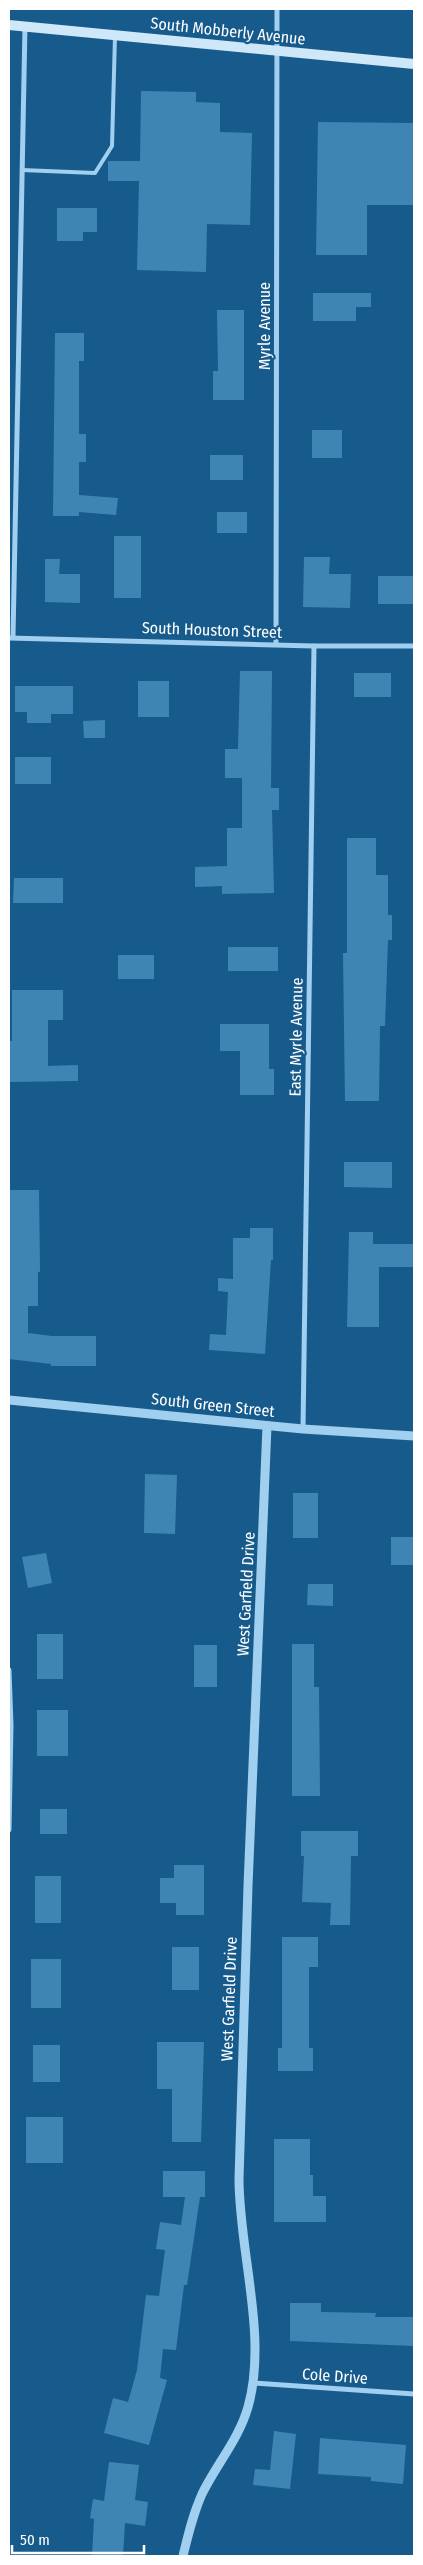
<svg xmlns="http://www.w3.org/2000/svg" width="423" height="2565" font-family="'Fira Sans Condensed',sans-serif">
<rect width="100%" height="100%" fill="#175b8c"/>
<g fill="#3f85b4">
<polygon points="141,91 196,92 196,102 220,103 220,132 252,133 250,225 207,224 206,272 137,270 139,181 108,181 108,161 140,161"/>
<polygon points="318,122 414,123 414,205 367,205 367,255 316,255"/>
<polygon points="57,208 97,208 97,232 83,232 83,241 57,241"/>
<polygon points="313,293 371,293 371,307 356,307 356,321 313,321"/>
<polygon points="217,310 244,310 244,400 213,400 213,371 218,371"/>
<polygon points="55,333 84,333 84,361 79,361 79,434 86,434 86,462 79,462 79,495 118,498 116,515 79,512 79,516 53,516"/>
<rect x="312" y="430" width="30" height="28"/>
<rect x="210" y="455" width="33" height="25"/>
<rect x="217" y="512" width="30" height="21"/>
<rect x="114" y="536" width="27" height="62"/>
<polygon points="304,557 330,557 329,574 351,574 350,608 303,607"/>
<polygon points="45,559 60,559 59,574 80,574 80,603 45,602"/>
<rect x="378" y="576" width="36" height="28"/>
<polygon points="240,671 272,671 271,788 279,788 279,810 272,810 274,893 222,894 222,886 195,887 195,867 227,866 227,828 242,828 242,778 225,778 225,749 238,749"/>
<rect x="354" y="673" width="37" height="24"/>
<rect x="138" y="681" width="31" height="36"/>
<polygon points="15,686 73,686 73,714 51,714 51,723 27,723 27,712 15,712"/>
<polygon points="105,720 105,738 84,738 83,721"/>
<rect x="15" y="757" width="36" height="27"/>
<polygon points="347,838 376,838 376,875 388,875 388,915 392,915 392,940 388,940 385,1026 380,1026 379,1101 345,1101 343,953 347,953"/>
<polygon points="14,878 63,878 63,903 13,903"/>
<rect x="228" y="947" width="50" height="24"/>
<rect x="118" y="955" width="36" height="24"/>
<polygon points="12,990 63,990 63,1020 48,1020 48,1066 78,1065 78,1081 10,1082 9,1041 12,1041"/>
<polygon points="220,1024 269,1024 269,1069 274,1069 274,1095 240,1095 240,1051 220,1051"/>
<polygon points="344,1162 392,1162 392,1188 344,1187"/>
<polygon points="9,1190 39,1190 40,1272 38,1272 38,1306 28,1306 28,1333 52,1336 96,1336 96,1366 51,1366 51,1364 9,1359"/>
<polygon points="250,1228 273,1228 273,1260 271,1260 265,1354 209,1350 210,1334 226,1335 228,1292 218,1291 218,1278 233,1279 233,1238 250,1238"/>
<polygon points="349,1232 373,1232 373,1244 414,1244 414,1267 379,1267 379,1327 347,1327"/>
<polygon points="145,1474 177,1475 175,1534 144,1533"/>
<rect x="293" y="1493" width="25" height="45"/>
<rect x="391" y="1537" width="23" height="28"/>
<polygon points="46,1553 52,1583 28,1588 22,1557"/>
<polygon points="308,1584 333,1584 333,1606 307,1605"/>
<rect x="37" y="1634" width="26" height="45"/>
<polygon points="292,1644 314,1644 314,1687 319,1687 320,1796 292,1796"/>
<rect x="194" y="1645" width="23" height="42"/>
<rect x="37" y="1710" width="31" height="46"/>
<rect x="40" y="1809" width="27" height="25"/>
<polygon points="301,1831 358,1831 358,1856 351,1856 350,1925 330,1925 331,1903 302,1902 304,1856 301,1856"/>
<polygon points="174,1865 204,1865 204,1915 176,1915 176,1903 160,1903 160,1878 174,1878"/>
<rect x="35" y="1876" width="26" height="47"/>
<polygon points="282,1937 318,1937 318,1967 309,1967 309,2048 313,2048 313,2071 278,2071 278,2048 282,2048"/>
<rect x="172" y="1947" width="27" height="43"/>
<rect x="31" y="1959" width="30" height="49"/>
<polygon points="157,2042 204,2042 201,2142 172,2142 172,2089 157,2089"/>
<rect x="33" y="2045" width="27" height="37"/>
<rect x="26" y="2117" width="37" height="46"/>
<polygon points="274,2139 310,2139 310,2175 313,2175 313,2196 326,2196 326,2222 274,2222"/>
<polygon points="163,2171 205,2171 205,2197 200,2197 187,2285 184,2285 176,2350 163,2349 160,2378 167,2380 149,2445 104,2433 113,2398 128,2402 137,2370 146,2295 159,2296 165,2250 156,2249 160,2222 181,2225 185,2197 163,2197"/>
<polygon points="290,2303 321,2303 321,2312 376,2313 375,2317 414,2317 414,2346 290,2341"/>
<polygon points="274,2431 296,2434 290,2489 253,2485 255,2469 270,2470"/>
<polygon points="320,2438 406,2445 403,2484 371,2481 371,2477 318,2474"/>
<polygon points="109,2462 139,2465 135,2500 148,2502 145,2526 125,2523 123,2556 92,2556 94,2519 90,2518 93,2499 104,2501"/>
</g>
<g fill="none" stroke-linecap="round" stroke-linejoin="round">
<polyline stroke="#a0cfef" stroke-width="4" points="22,170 95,173 112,146 115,36"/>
<g stroke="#a0cfef" stroke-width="5">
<polyline points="13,637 25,26"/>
<polyline points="9,638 314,646 414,646"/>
<polyline points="276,644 277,9"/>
<polyline points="303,1429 314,646"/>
<polyline points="9,1670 11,1725 9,1830"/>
<polyline points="253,2383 414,2394"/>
</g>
<g stroke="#a0cfef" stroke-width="9">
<polyline points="9,1400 303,1429 414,1436"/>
<path d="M183,2556C188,2535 193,2514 202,2494C216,2465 239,2439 248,2407C268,2337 239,2251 239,2179L248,1886L267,1426"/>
</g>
<polyline stroke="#cee8fa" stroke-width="10" points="9,25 414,64"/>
</g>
<g text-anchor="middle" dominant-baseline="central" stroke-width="4.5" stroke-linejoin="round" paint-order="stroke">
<g font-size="16" fill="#fff" stroke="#175b8c">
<text transform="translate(228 31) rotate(6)">South Mobberly Avenue</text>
<text transform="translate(264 326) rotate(-90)">Myrle Avenue</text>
<text transform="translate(212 630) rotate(2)">South Houston Street</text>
<text transform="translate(296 1037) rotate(-89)">East Myrle Avenue</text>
<text transform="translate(213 1405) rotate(6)">South Green Street</text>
<text transform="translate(246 1594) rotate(-87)">West Garfield Drive</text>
<text transform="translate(229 1999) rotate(-88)">West Garfield Drive</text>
<text transform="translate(335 2376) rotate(4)">Cole Drive</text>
</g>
</g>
<rect width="423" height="2565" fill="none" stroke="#ffffff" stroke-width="20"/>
<path d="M12 2545v8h132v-8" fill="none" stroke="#ffffff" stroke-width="2.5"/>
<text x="20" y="2545" font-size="15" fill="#ffffff" stroke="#175b8c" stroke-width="4" paint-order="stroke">50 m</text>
</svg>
